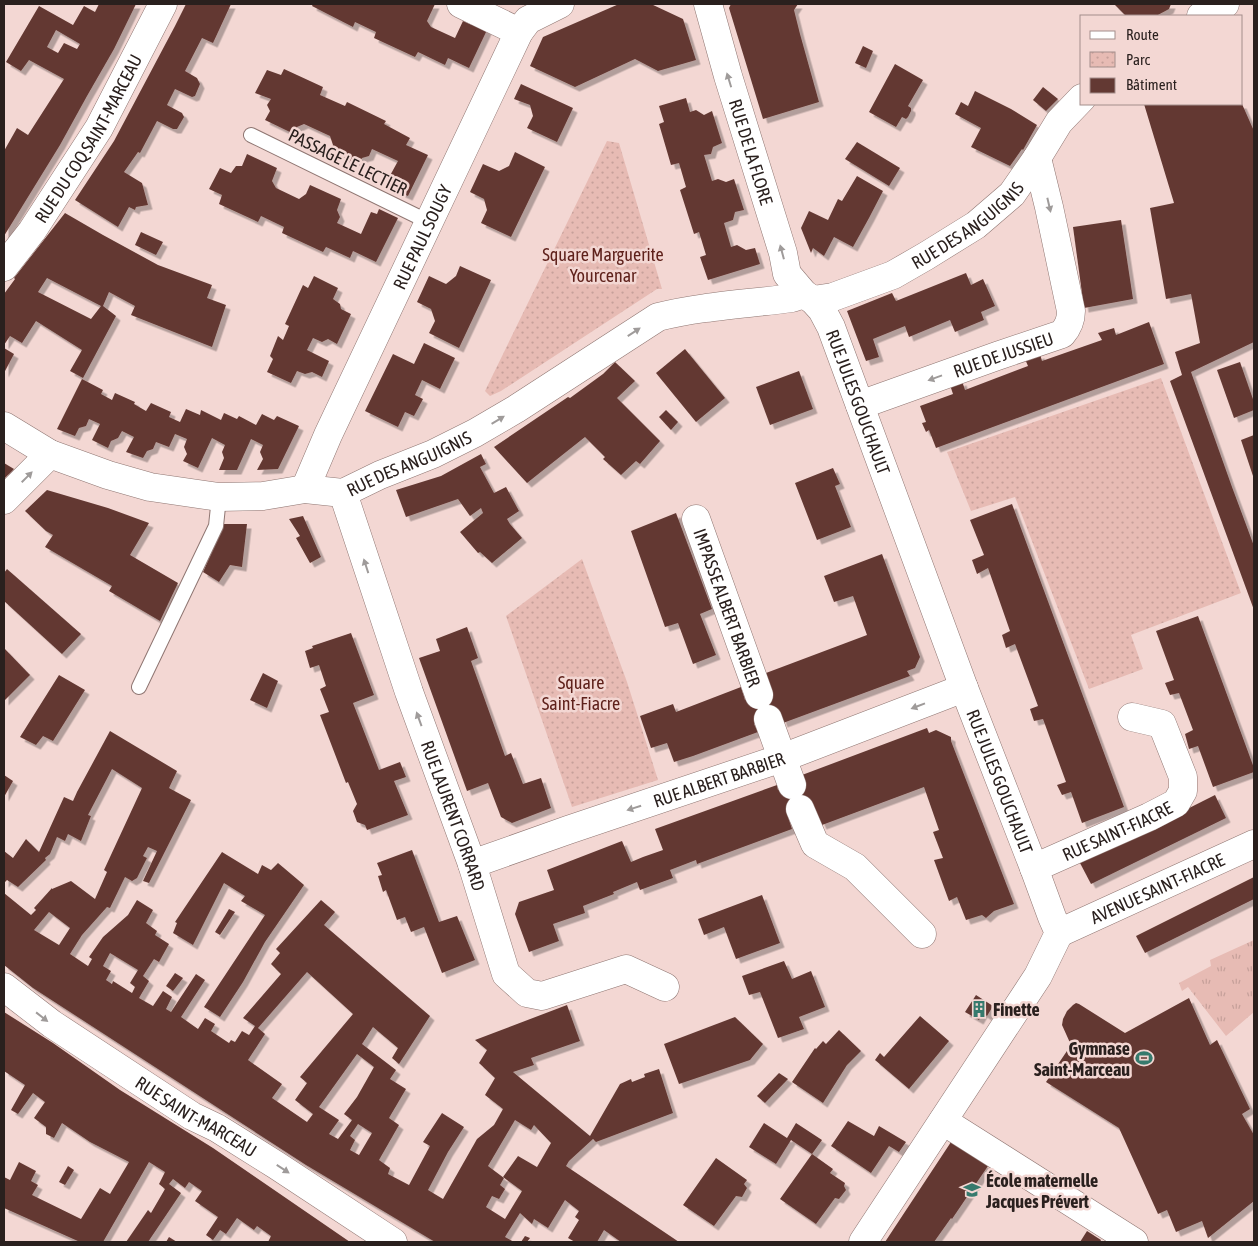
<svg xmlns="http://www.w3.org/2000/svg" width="1258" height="1246" font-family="'Asap Condensed',sans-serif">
<defs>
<pattern id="grass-tufts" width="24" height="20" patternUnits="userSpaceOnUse" patternTransform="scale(1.25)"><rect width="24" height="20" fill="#e7bbb4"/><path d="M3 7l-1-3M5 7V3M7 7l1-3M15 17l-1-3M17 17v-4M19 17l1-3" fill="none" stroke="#c6a09a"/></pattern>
<pattern id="park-dots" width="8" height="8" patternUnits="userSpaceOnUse" patternTransform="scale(1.25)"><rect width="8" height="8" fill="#e7bbb4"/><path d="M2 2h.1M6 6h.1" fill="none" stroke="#c6a09a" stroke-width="1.8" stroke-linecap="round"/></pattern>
<filter id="shadow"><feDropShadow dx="4.5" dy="4.5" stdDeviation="0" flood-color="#0004"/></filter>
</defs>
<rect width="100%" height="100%" fill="#f3d7d3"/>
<polygon fill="url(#grass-tufts)" points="1254,940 1254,1012 1226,1036 1188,987 1182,991 1179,983 1211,966 1210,960"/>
<g fill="url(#park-dots)">
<polygon points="607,141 619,143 662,289 657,289 501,391 490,396 485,391"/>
<polygon points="1161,378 1241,593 1131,635 1143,669 1089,689 1015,497 971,511 947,452"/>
<polygon points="582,559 627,682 658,780 572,807 506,616"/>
</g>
<g fill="#633933" fill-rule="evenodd" filter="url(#shadow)">
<path d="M99,4H136L114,49L87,96L60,145L4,236V175L5,172L4,171V151L17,128L28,135L64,79L29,60L21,71L6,62L39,6L73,25L84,6L95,12ZM56,30L80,44L77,49L64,43L58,53L47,47Z"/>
<polygon points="186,4 231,4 213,43 202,38 185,71 197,78 200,84 195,96 192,97 175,89 167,105 182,113 184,117 177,129 173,129 157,121 140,153 138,152 124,172 142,183 148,205 136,207 135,210 129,207 118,227 75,200 114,141 175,26"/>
<polygon points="313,4 435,4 427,21 431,27 455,38 463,21 472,25 472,22 487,30 469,68 448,58 445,65 418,52 415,57 374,38 376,32 355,22 353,27 312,6"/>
<polygon points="619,4 651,4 683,19 696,60 658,71 635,59 575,87 530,66 543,37"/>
<polygon points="731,4 798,4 794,10 800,34 819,102 763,119 729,8"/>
<polygon points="1114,4 1171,4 1169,9 1156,16 1126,16"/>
<polygon points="863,46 873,51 866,68 855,63"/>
<polygon points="895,64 923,80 908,106 911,108 911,111 908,117 906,119 902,117 896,127 869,112"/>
<polygon points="284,69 323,87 320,95 345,106 347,102 386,121 384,124 410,138 406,145 428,155 408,196 390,188 392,183 387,181 398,161 372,149 369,156 362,158 358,166 330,151 333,145 330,136 304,124 297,127 294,134 265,120 270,111 267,105 271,99 255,93 267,70 281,75"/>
<polygon points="521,84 573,108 557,142 527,128 533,116 530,105 514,99"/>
<polygon points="1043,87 1058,99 1046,111 1033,100"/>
<polygon points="975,91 1011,109 1037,125 1023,150 1022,149 1010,166 971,147 981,128 955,114 961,102 968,106"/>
<polygon points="686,98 690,112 696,110 704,115 712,111 722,143 713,147 711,154 704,155 712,181 718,179 726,182 734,179 744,210 735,212 733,220 724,223 731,247 737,245 746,250 755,248 760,264 708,280 700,257 706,255 699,232 694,234 680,190 686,187 679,163 671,165 659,124 664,122 659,106"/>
<polygon points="1144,104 1242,104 1254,131 1254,342 1191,372 1232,487 1254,546 1254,610 1170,381 1182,375 1175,352 1200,343 1191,294 1166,299 1150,208 1174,203"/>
<polygon points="857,142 900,168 889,186 845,159"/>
<polygon points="515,152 545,167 511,237 481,223 487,210 484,199 470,192 483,164 499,171 509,166"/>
<polygon points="247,154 277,168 272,181 276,188 299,199 306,194 310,185 341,199 337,210 340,217 337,223 361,234 371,212 377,214 379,209 398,218 376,262 353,251 350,258 326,247 323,252 282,233 284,227 261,216 258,222 219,204 222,195 209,189 220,168 231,173 236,166 242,166"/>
<polygon points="857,176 883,191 869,218 853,247 834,237 824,256 813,248 811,253 801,228 809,211 828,220 838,199 842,201"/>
<path d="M65,213L103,235L158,265L212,285L207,298L226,305L212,347L131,315L135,306L109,292L103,306L116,316L83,378L70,371L82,350L36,321L22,343L10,336L4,345V294L15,279L14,278ZM47,278L101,306L91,319L38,292Z"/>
<polygon points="1121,220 1133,299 1084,308 1073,227"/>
<polygon points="141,232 163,242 156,255 135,245"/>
<polygon points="460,266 491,280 459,348 429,333 435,321 431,309 417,302 429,276 446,284 456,276"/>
<polygon points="966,273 971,285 983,279 995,306 981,312 984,320 955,332 950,320 909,337 905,326 873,339 879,357 866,361 847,311 892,293 896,301"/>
<polygon points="314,276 338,288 333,299 340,304 341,309 351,314 337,344 328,339 322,342 313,338 307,350 329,361 322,377 312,372 305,374 297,371 291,383 267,372 273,359 270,356 278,336 283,340 289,326 285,324 303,285 308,288"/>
<polygon points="1149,322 1164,364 936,448 929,430 926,432 922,423 926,422 920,406 953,394 950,385 962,381 965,390 1028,366 1025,359 1040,354 1042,361 1102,340 1098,333 1114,328 1116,335"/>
<polygon points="424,343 455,358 440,389 422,380 415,395 423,399 414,416 405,412 398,427 365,411 393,354 414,364"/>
<polygon points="4,348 14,354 4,373"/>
<polygon points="685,349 725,398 696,422 656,373"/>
<polygon points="615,362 635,381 617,398 660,441 640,464 636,461 621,475 603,459 605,457 585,437 527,483 494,447 568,397 570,398 603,374"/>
<polygon points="1240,362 1254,402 1254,410 1234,418 1217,370"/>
<polygon points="799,371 813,409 770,425 756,387"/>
<polygon points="82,379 103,390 101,394 112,400 115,393 135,402 134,404 146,411 151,403 171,412 169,417 180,422 186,409 200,415 201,410 221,420 224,413 237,419 239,416 256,425 262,414 274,420 277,416 299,426 278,469 257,470 263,459 260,452 263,445 251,439 237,470 219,470 224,458 222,452 225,445 212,438 198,468 183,461 187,454 184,447 187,439 175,434 169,447 156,442 153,449 147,451 143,458 126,452 134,437 122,431 118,438 111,441 108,448 92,440 100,424 89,419 86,426 79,428 75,436 57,429"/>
<polygon points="666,410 678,422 671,430 659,417"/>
<polygon points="1254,435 1254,479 1241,440"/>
<polygon points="481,454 486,464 480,467 494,493 506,487 519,511 507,519 510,524 522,538 492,563 480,552 478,553 460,532 483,513 481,508 470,516 458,499 406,517 396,490 441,476"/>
<polygon points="4,463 14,469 4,479"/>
<polygon points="833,468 840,484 835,486 851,527 817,540 795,483"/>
<polygon points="47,490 108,508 149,523 130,555 178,583 160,621 109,591 112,586 45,547 53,535 46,531 25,511"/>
<polygon points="1012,504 1124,807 1082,823 1071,792 1062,795 1057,785 1066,782 1043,719 1034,721 1030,709 1038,706 1015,644 1006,648 1002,635 1010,631 988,568 977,574 972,560 984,555 970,520"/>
<polygon points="676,513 712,609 700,614 716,655 693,664 678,623 665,627 631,531"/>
<polygon points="303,516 321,557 310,563 296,538 300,536 289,519"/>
<polygon points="224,524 247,524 242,567 230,565 219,582 203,572"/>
<polygon points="882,554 920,657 915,668 907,671 910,676 783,723 780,714 754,724 758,732 693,756 674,762 667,743 651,748 640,716 673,704 676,712 741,687 745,700 771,690 766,673 867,635 853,596 834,602 824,576"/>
<polygon points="7,569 81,634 62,654 4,601 4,573"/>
<polygon points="1198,616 1254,768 1254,772 1213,787 1198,746 1189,749 1185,734 1193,730 1179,693 1170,695 1165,683 1174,680 1156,631"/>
<polygon points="467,627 478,658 471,661 505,756 511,753 523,784 541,778 551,808 512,823 501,817 488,783 467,791 419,658 440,651 436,639"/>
<polygon points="351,633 374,695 353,703 379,770 400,762 406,777 394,781 408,815 367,830 365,825 357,822 353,811 357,804 348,782 346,783 320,715 329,712 320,689 326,686 319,665 310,668 305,651 313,648 312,646"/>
<polygon points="4,648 30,675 4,701"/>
<polygon points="263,673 278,681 267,708 250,700"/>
<polygon points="59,675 85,690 53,741 43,736 36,745 20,737"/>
<polygon points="927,728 929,733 936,730 951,737 951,741 1014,904 994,911 986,918 982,915 966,920 957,897 949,901 934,860 943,858 933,832 939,830 924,787 822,825 813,804 787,814 792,829 697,864 696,860 670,870 673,878 640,890 637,882 613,892 614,894 583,906 585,913 553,924 559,941 529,952 515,914 519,902 554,890 547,870 622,841 631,862 643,857 663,850 655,829 777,785 778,790 792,785 802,775"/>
<path d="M110,731L177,771L169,788L191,800L149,883L143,881L157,851L148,847L143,856L147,858L137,878L132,881L125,877L110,908L107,907L82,935L70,954L88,966L92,959L89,957L103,937L128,915L137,900L153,910L146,923L157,931L155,935L169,944L159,962L154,959L143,976L149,981L139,998L153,1006L163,991L172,997L166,1009L171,1012L196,974L205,980L181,1017L198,1029L205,1018L215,1024L211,1031L229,1043L231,1040L235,1042L242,1031L249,1035L255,1026L243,1018L281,974L271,964L280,953L276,949L321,900L335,912L324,925L430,1016L399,1064L392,1058L398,1048L373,1027L362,1044L396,1070L390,1079L406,1089L389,1118L399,1125L379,1160L390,1168L388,1174L409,1185L430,1146L423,1142L442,1113L464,1127L448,1152L428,1190L443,1199L477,1139L494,1125L503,1109L485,1095L495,1078L479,1063L487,1050L475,1040L567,1005L580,1041L531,1058L534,1065L513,1072L590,1136L620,1084L631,1079L632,1082L645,1077L644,1074L659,1069L673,1113L596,1142L593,1139L569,1161L566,1166L679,1242H621L604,1230L597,1242H575L568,1238L579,1220L575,1217L579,1211L565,1200L548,1228L534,1219L532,1224L520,1213L505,1237L514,1242H435L306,1165L33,988L4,965V893L31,915L36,910L34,908L52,888V889L71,881L95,899L107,872L104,870L142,788L112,769L88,815L91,816L81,841L68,834L65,841L57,837L50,854L45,858L46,860L18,887L7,880L4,883V851L13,858L26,839L39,852L64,797L73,801L77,792ZM49,912L70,928L59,945L34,930ZM110,953L138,970L130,983L135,987L132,993L113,981L112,984L106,980L111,971L103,966ZM307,972L353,1014L300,1077L307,1083L295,1100L313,1114L307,1122L272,1098L282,1084L248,1060L265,1034L258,1028ZM357,1054L374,1067L357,1097L344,1114L352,1120L338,1139L329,1134L339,1120L319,1107ZM515,1120L531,1130L534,1125L551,1143L537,1167L518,1156L503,1177L522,1191L505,1219L486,1207L492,1196L499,1199L505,1189L500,1185L504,1178L488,1166ZM358,1124L372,1133L359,1155L350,1150L355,1140L350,1136Z"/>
<polygon points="4,775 13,781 4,797"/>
<polygon points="1215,795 1226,818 1091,884 1080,863"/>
<polygon points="412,850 439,922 457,916 475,960 442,973 424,927 411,932 405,917 397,920 386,890 383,892 378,876 382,875 377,863"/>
<polygon points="222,852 258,874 262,865 271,870 278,863 304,885 265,942 243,982 220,1017 204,1007 265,915 241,901 245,896 224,883 193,945 173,933 177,923 175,922"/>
<polygon points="1254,877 1254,899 1145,953 1136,936"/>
<polygon points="762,895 780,943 736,959 724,927 704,935 698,919"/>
<polygon points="229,909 235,912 220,935 215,932"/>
<polygon points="784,961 792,979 811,971 825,1007 799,1017 804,1029 778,1038 760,992 749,995 742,976"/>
<polygon points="175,973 183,978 173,991 166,986"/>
<polygon points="976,995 993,1006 987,1016 983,1013 979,1020 965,1012"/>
<polygon points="1189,998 1210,1045 1217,1040 1250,1109 1242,1114 1254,1135 1254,1201 1208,1238 1202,1221 1176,1232 1167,1210 1158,1214 1119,1128 1046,1082 1071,1045 1062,1025 1063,1019 1067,1011 1073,1005 1076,1003 1079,1004 1125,1033"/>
<polygon points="4,1012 53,1043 120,1090 213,1148 350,1242 268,1242 271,1236 257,1226 254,1230 237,1218 226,1234 220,1230 213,1240 206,1235 218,1217 195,1201 202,1191 189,1182 185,1188 173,1179 169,1184 181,1193 148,1242 126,1242 148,1210 151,1213 165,1189 159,1184 165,1172 149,1162 103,1242 80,1242 4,1208 4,1177 10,1180 19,1162 36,1171 31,1181 38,1185 32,1195 81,1219 100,1188 110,1194 129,1162 90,1142 62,1123 54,1138 46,1134 46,1127 34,1118 45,1102 33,1093 18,1114 11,1110 25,1085 4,1071"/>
<polygon points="920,1016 949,1041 909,1089 875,1060 880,1053 884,1057"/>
<polygon points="735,1017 763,1044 750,1060 679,1084 664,1044"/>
<polygon points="839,1030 861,1051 847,1065 823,1103 792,1082 815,1048 816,1049 823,1041 826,1044"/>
<polygon points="779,1073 788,1079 765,1103 757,1096"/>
<polygon points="848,1121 874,1136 879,1126 906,1142 899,1152 889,1146 871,1173 831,1146"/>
<polygon points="764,1123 787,1138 796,1123 822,1140 812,1154 791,1140 776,1164 749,1147"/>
<polygon points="951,1142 988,1166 952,1219 951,1218 934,1242 885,1242"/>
<polygon points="812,1154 833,1169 830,1173 845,1183 844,1186 846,1190 839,1199 835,1198 816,1224 780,1199"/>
<polygon points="716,1158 747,1180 744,1184 747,1188 742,1197 736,1196 714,1226 683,1205"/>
<polygon points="68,1166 74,1170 65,1185 59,1182"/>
<polygon points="1087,1231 1101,1240 1100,1242 1080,1242"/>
<polygon points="525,1236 530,1238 527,1242 521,1242"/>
<polygon points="169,1237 177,1242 166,1242"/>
</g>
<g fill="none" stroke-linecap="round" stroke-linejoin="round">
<g stroke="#8f7672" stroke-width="16">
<g id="lane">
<polyline points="251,135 429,222"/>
<polyline points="139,687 216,526 219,497"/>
</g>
</g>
<g stroke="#8f7672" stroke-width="29">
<g id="street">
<polyline points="461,4 519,32"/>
<path id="s1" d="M708,4L728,76L783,253L787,274L804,294L813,300L822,310L831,327L964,688L1034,868L1052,917L1059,933L1038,976L863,1242"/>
<polyline points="1201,16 1225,4"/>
<path id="s2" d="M4,267L32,231L99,128L163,4"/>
<path id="s3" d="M813,300L833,297L893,275L926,256L976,225L1012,194L1037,158L1059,122L1082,98"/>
<path id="s4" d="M860,405L997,356L1062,334C1068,327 1071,321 1071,311L1049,207L1037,158"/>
<path id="s5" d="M4,426L50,454L108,475L150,487L219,497L263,496L305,489L343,493L380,475L433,454L475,433L516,409L658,317C702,306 747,304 792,298L804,294"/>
<path id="s6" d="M305,489L328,435L519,32L528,20L560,4"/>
<path id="s7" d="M343,493L409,692L472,864L506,974L527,993L542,996L626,969L665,987"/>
<polyline points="4,500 50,454"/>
<path id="s8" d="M696,519L759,695"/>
<polyline points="768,719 792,785"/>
<polyline points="800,809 815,844 855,867 922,934"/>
<path id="s9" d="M472,864L568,830L782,758L964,688"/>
<path id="s10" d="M1034,868L1149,817L1176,803L1183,791V777L1162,724L1132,717"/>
<path id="s11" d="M1059,933L1254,844"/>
<path id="s12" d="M4,987L52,1024L192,1116L217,1128L276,1165L393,1242"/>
<polyline points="943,1121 1134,1242"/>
</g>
</g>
<use href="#lane" stroke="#fff" stroke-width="14"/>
<use href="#street" stroke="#fff" stroke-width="28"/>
</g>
<defs><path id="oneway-solid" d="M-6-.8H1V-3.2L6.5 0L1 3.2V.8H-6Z" transform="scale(1.25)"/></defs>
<g fill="#9f9b9a">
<use href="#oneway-solid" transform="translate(729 80) rotate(-107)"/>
<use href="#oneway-solid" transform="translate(1049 205) rotate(77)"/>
<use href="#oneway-solid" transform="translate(782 252) rotate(-105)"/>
<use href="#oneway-solid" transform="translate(634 332) rotate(-33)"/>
<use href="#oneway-solid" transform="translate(935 378) rotate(160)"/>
<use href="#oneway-solid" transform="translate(498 420) rotate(-31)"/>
<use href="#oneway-solid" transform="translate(27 477) rotate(-45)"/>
<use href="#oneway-solid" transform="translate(366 566) rotate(-108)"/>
<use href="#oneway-solid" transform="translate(918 706) rotate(159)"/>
<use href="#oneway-solid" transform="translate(419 719) rotate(-110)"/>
<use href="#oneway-solid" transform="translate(634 808) rotate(162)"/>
<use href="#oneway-solid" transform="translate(42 1017) rotate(38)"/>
<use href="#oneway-solid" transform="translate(283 1169) rotate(33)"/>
</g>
<defs>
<g id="building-bare" transform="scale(1.35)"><path d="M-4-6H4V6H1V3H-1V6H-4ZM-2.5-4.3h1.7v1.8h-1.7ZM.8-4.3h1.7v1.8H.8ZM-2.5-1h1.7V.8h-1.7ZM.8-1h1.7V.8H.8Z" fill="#367a6d" stroke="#f3d7d3" stroke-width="2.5" paint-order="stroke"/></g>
<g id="stadium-bare" transform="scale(1.35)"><path d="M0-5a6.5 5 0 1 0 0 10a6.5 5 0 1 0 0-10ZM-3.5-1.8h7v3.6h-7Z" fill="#367a6d" stroke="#f3d7d3" stroke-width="2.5" paint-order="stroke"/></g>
<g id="school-bare" transform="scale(1.35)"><path d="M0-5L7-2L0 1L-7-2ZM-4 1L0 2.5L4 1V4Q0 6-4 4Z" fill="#367a6d" stroke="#f3d7d3" stroke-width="2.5" paint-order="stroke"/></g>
</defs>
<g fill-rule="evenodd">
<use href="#building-bare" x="979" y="1009"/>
<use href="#stadium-bare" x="1144" y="1058"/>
<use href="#school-bare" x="972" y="1190"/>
</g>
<g text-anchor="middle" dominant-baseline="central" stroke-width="5" stroke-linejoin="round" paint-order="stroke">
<g font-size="18" fill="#2a201e" stroke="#f3d7d3">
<text stroke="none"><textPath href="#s2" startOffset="154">RUE DU COQ SAINT-MARCEAU</textPath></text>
<text stroke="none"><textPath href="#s1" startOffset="154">RUE DE LA FLORE</textPath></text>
<text transform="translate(348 162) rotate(26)">PASSAGE LE LECTIER</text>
<text stroke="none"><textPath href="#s3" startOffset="174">RUE DES ANGUIGNIS</textPath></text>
<text stroke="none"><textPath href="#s6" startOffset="278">RUE PAUL SOUGY</textPath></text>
<text stroke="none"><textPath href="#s4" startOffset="152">RUE DE JUSSIEU</textPath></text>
<text stroke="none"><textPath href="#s1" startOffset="431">RUE JULES GOUCHAULT</textPath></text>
<text stroke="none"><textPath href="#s5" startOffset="426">RUE DES ANGUIGNIS</textPath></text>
<text stroke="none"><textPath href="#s8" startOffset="94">IMPASSE ALBERT BARBIER</textPath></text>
<text stroke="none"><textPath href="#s9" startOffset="261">RUE ALBERT BARBIER</textPath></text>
<text stroke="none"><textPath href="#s1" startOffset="836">RUE JULES GOUCHAULT</textPath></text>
<text stroke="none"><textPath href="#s7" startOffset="341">RUE LAURENT CORRARD</textPath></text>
<text stroke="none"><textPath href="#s10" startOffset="91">RUE SAINT-FIACRE</textPath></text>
<text stroke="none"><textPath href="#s11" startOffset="108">AVENUE SAINT-FIACRE</textPath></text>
<text stroke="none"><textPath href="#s12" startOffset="232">RUE SAINT-MARCEAU</textPath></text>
</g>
<g font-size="18" fill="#5f211b" stroke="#f3d7d3">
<text x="603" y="254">Square Marguerite<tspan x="603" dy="21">Yourcenar</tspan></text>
<text x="581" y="682">Square<tspan x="581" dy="21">Saint-Fiacre</tspan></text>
</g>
<g font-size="18" font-weight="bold" fill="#2a201e" stroke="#f3d7d3" text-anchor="start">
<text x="993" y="1009">Finette</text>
<text x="1130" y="1048" text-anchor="end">Gymnase<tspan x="1130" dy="21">Saint-Marceau</tspan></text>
<text x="986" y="1180">École maternelle<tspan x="986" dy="21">Jacques Prévert</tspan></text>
</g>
</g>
<rect width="1258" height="1246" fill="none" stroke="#2a201e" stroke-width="10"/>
<rect x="1080" y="15" width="162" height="90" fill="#f3d7d3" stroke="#a38e8b"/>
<rect x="1090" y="31" width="25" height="8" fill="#ffffff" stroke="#a38e8b"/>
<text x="1126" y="40" font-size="15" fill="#2a201e">Route</text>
<rect x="1090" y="52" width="25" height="15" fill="url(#park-dots)" stroke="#a38e8b"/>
<text x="1126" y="65" font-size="15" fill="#2a201e">Parc</text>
<rect x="1090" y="78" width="25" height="15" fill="#633933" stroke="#a38e8b"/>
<text x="1126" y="90" font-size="15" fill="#2a201e">Bâtiment</text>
</svg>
